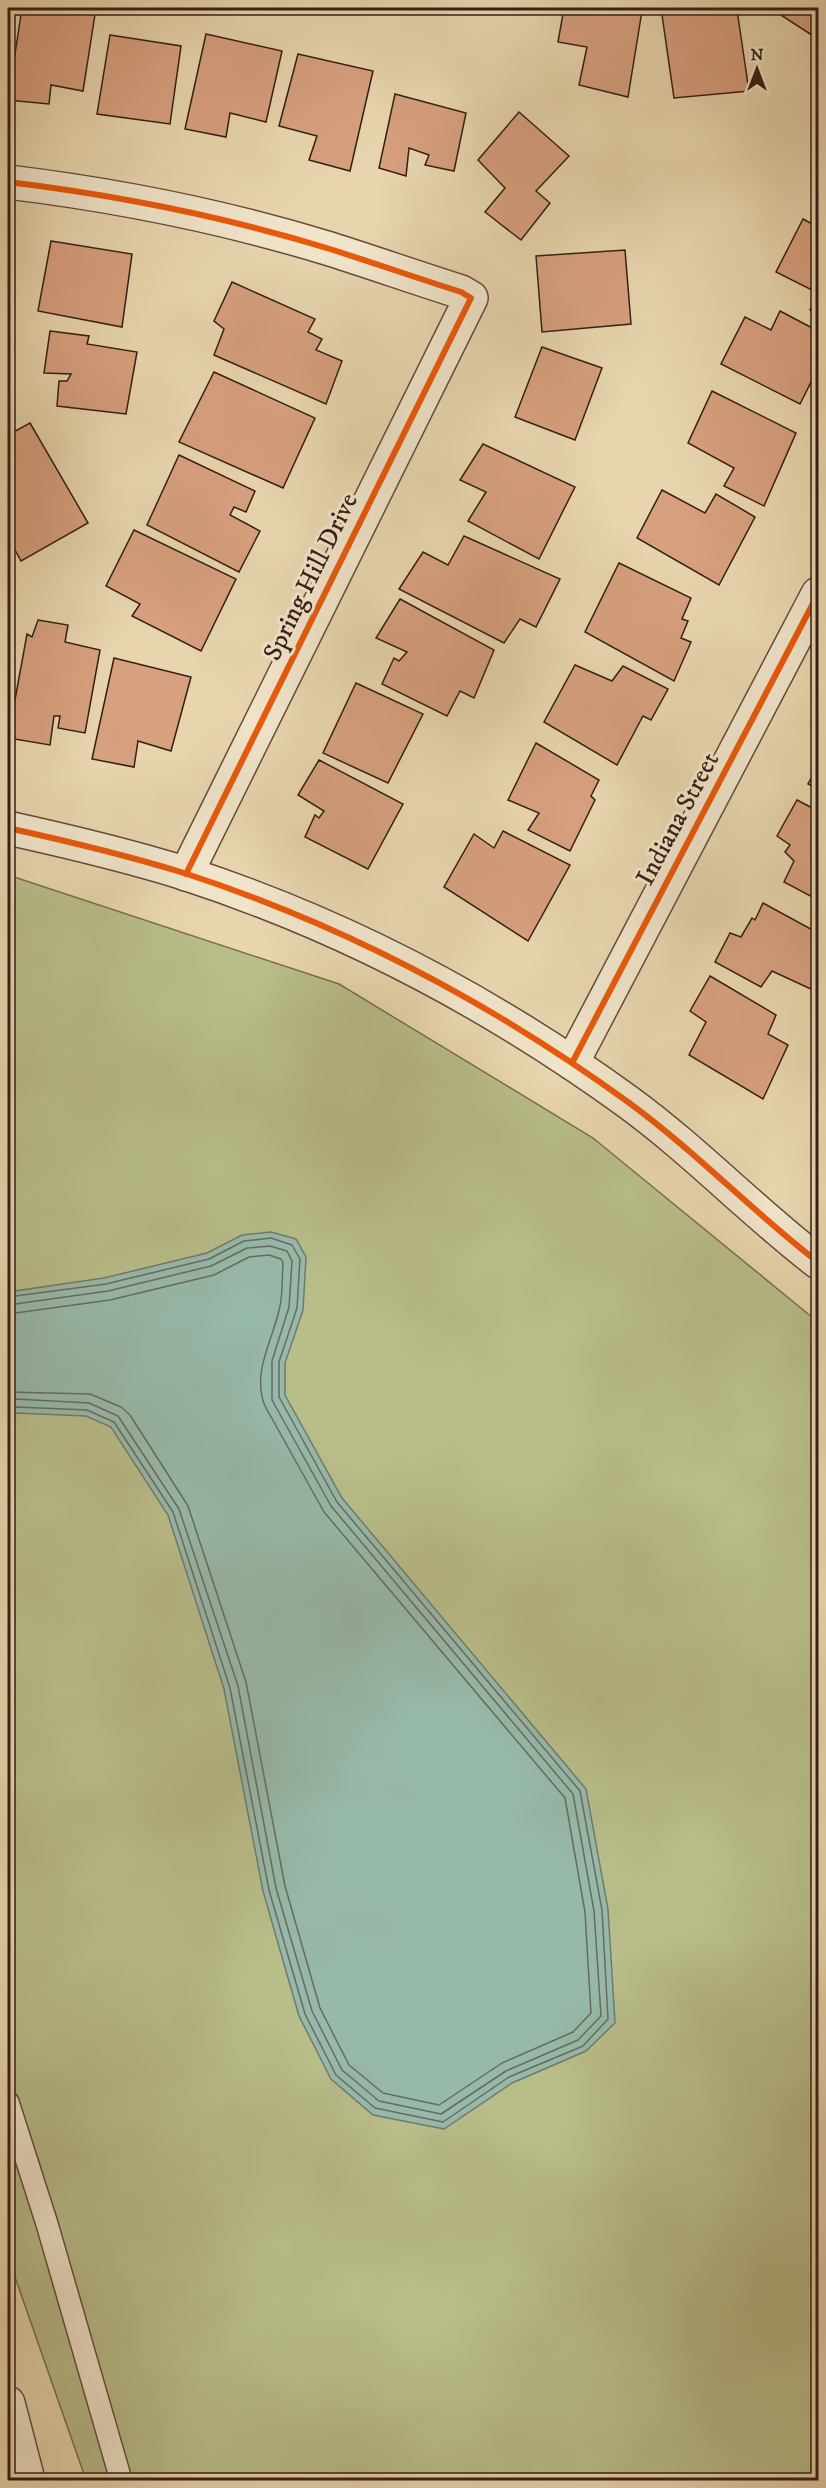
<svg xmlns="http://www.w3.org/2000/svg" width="826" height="2488" font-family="'IM FELL DW Pica',serif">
<rect width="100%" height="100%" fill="#e8d5ae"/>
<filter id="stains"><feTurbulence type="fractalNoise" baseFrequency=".00333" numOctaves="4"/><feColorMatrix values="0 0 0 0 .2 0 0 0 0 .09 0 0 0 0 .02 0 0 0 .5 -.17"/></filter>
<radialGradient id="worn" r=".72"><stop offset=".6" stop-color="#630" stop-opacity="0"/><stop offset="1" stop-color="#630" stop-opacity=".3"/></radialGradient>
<polygon fill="#b8bd89" stroke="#766e4f" stroke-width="1.5" points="8,875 339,984 593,1138 818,1322 818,2480 86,2480 8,2257"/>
<polygon fill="#97b9aa" stroke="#6f7b6e" stroke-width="1.5" points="271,1232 296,1239 306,1257 303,1310 285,1363 285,1395 342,1498 586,1789 608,1909 615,2023 586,2051 512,2083 444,2129 373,2115 331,2079 299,2016 263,1891 224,1689 168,1515 111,1427 86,1416 15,1413 8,1415 8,1292 104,1278 207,1253 242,1235"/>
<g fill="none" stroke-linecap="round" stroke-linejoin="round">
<g stroke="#666c60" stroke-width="1.5">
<polyline points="8,1297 106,1284 209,1259 244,1241 271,1238 292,1245 300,1259 297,1308 279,1362 279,1397 337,1502 580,1791 602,1910 608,2019 583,2046 509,2077 443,2122 375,2108 336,2075 305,2014 269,1890 230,1688 173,1512 114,1422 87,1410 16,1407 8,1409"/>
<polyline points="8,1305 108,1291 211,1266 247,1248 270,1246 287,1251 292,1261 289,1307 272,1361 272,1400 331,1506 573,1794 594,1911 601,2016 578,2040 506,2071 441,2114 379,2101 342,2070 312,2011 276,1888 238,1686 179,1509 118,1416 89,1403 16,1399 8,1401"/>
<path d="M8,1314L110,1300L214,1275L249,1257L269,1255L281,1259L283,1263C282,1277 283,1292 280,1306C274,1338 251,1372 265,1406L324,1512L565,1798L585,1912L591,2013L573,2032L502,2063L439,2105L383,2093L349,2065L320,2008L285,1886L246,1682L188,1506L130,1415L121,1407L90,1394L8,1392"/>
</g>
</g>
<g fill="#d7a07e" stroke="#341e15" stroke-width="1.5">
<polygon points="22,8 46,8 65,11 66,8 96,8 83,91 51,85 49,104 8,100"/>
<polygon points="564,8 619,8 642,11 628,97 579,85 587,47 558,42"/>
<polygon points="661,8 701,8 701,12 737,10 749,91 674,98"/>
<polygon points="770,8 818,8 818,39"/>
<polygon points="206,34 282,51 266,122 230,113 226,137 185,129"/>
<polygon points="110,35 181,46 170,124 97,114"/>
<polygon points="298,54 373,71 350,171 309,160 317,136 279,126"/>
<polygon points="395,94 466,113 454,171 425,165 429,155 409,148 406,176 379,168"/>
<polygon points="519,112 569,156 536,191 550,203 521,240 485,212 505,188 478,160"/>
<polygon points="803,219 818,227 818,315 810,310 818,293 776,272"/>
<polygon points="51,241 132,254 122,327 38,311"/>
<polygon points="625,250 631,324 542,332 536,256"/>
<polygon points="232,282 315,319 308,332 322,339 316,350 342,361 326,404 214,355 224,329 214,321"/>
<polygon points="780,311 818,331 818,368 800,404 721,364 745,317 771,330"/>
<polygon points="50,331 89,336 87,344 137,352 126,414 57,406 59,381 67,381 71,374 44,373"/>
<polygon points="542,347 602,368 575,440 515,417"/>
<polygon points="214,372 315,418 283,488 179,442"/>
<polygon points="712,391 796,433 764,506 724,486 734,468 688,443"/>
<polygon points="30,423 88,523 21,561 8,537 8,435"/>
<polygon points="483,444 575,487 539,559 468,521 486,492 460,480"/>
<polygon points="179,455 255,491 246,512 234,507 230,515 260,531 239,572 147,525"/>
<polygon points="662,490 705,513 716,494 755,517 719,585 637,538"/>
<polygon points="134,530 236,579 201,651 132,616 140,604 106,586"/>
<polygon points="464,536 560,579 536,627 520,619 504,643 399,589 423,552 448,565"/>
<polygon points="619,563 691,598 682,619 688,621 681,638 691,642 674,681 585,632"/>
<polygon points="400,599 494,650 474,698 460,691 447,716 382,684 394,658 399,661 407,652 376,638"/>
<polygon points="38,620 68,625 65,642 100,650 85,733 58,728 60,716 54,716 50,745 8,738 27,634 32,637"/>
<polygon points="114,658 191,677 171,751 138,741 134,767 92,759"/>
<polygon points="575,665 612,681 623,666 668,689 651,720 643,716 617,765 544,722"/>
<polygon points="356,683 423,714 388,783 323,753"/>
<polygon points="536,743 599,780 591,796 595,800 570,851 528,830 539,813 508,800"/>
<polygon points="319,760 403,804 368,869 305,837 315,815 319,818 324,811 298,795"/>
<polygon points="818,766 818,789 808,784"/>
<polygon points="797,800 818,811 818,900 784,882 794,861 785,852 790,845 777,836"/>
<polygon points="503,831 570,865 528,941 444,887 474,834 494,848"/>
<polygon points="763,903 818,933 818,979 813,990 772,971 761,987 715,962 730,933 741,937 752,918 755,920"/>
<polygon points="710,976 776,1015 768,1034 788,1045 763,1099 689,1055 706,1022 690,1011"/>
</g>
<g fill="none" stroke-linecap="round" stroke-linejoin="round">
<g stroke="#614c3b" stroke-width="24">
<polyline id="service" points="8,2102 47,2224 121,2480"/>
</g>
<g stroke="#614c3b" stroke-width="36">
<g id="minor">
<path d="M8,182C116,195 226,217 330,249C374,263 417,278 461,292L471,298L186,874"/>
<path d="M8,828C67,841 126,855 184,873C344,925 493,1004 628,1102C695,1151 753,1212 818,1262"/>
<polyline points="572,1063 818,594"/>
<polyline points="8,2403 28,2480"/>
</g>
</g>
<use href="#service" stroke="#f0e4ca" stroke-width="21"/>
<use href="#minor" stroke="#f0e4ca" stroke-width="33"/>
<g stroke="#f0e4ca" stroke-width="10">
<g id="cycleway">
<path d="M8,182C116,195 226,217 330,249C374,263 417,278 461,292L471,298L186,874"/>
<path d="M8,828C67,841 126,855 184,873C344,925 493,1004 628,1102C695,1151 753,1212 818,1262"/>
<polyline points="572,1063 818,594"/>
</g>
</g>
<use href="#cycleway" stroke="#e8590c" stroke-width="6"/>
</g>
<g text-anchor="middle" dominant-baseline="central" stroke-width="6" stroke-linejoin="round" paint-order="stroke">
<g font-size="26" fill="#341e15" stroke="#f0e4ca">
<text transform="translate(311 577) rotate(-64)">Spring Hill Drive</text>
<text transform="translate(678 819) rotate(-62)">Indiana Street</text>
</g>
</g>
<rect width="826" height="2488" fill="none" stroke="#e8d5ae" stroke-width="30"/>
<rect x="9" y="9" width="808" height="2470" fill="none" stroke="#341e15" stroke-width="3"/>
<rect x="15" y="15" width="796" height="2458" fill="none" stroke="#341e15" stroke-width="1.5"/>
<g transform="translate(757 69)" stroke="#f0e4ca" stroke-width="4.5" paint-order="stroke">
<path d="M0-4.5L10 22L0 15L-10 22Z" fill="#341e15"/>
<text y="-9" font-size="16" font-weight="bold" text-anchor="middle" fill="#341e15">N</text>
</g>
<rect width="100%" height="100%" filter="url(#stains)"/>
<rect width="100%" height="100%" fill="url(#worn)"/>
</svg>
